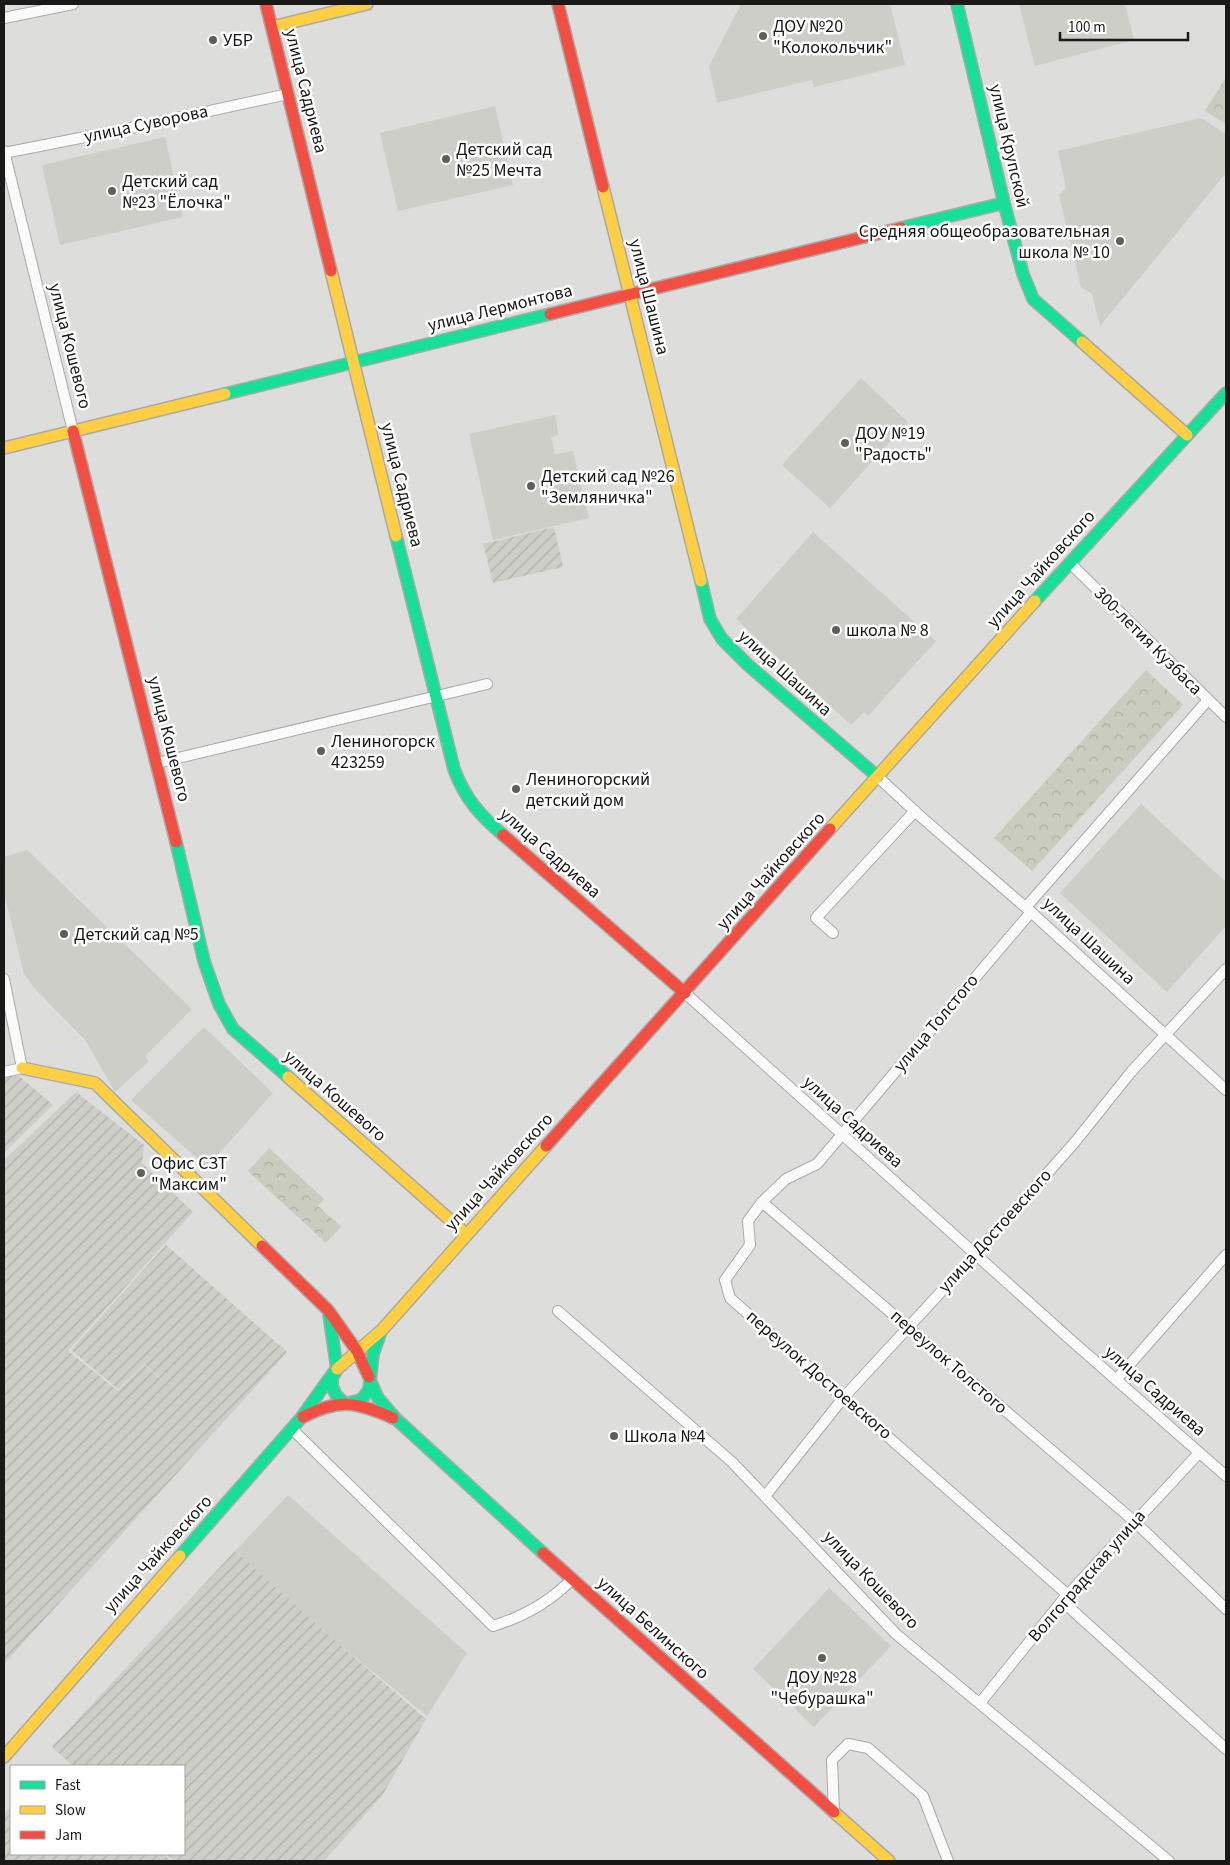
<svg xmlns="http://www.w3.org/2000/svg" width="1230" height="1865" font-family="'Source Sans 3',sans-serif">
<defs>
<pattern id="industrial-furrows" width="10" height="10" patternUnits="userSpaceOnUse" patternTransform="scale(1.25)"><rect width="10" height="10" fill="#cdcec7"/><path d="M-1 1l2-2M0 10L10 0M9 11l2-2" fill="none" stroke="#afb0aa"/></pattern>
<pattern id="park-crowns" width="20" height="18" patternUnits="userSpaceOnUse" patternTransform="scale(1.25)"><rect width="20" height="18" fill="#c9ccbe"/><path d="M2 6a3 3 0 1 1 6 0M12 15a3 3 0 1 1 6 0" fill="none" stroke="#acafa3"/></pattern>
</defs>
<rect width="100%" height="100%" fill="#dddedb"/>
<g fill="#cdcec7">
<polygon points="741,4 890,4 905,65 814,87 812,80 717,103 709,66"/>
<polygon points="1019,4 1125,4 1134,40 1035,66"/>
<polygon points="495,106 513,185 398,211 380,133"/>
<polygon points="1201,118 1226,134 1226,173 1100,326 1092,294 1081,287 1059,195 1066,188 1058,151"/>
<polygon points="165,137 183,217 60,245 42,165"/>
<polygon points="861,378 908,422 830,508 782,465"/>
<polygon points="555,415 559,435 551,437 555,454 573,451 589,518 493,540 469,434"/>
<polygon points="813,532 936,641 868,716 864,712 851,725 736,619"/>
<polygon points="1141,804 1226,882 1226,926 1167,992 1060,893"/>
<polygon points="27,850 192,1009 145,1056 149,1061 115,1092 86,1041 35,989 24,974 4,893 4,857"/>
<polygon points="204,1027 273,1093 207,1167 131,1100"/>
<polygon points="288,1495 467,1653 427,1716 340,1645 235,1551"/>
<polygon points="829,1588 891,1646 814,1727 753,1669"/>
</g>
<g fill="url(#industrial-furrows)">
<polygon points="554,527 563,567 493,583 483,544"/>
<polygon points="17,1074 53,1105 4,1153 4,1077"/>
<polygon points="76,1092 144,1145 142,1163 193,1212 68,1351 118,1391 144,1365 170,1386 144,1364 118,1389 71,1350 166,1245 287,1352 4,1664 4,1160"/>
<polygon points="235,1551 340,1645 426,1719 382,1796 324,1861 174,1861 166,1854 184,1854 184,1766 73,1766 52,1747"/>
<polygon points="11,1806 11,1854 163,1854 171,1861 4,1861 4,1814"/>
</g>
<g fill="url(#park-crowns)">
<polygon points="1226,77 1226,124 1205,111"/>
<polygon points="1146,670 1183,705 1032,871 994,838"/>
<polygon points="269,1148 324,1199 318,1206 341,1227 326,1243 248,1171"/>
</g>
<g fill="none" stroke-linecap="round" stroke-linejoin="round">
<g stroke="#a9aaa8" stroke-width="12">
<g id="street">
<polyline points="4,18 73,4"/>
<polyline points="4,151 73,431"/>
<polyline points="4,153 131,128 288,94"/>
<polyline points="1070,563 1226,717"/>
<polyline points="157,763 487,684"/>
<polyline points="878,777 920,816 1031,912 1226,1090"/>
<polyline points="1026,907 1208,700"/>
<polyline points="1031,912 817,1164 786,1179 762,1202 748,1221 750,1245 725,1280 730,1298 1068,1595"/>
<polyline points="833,933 816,918 915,811"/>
<polyline points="4,979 22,1068 4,1072"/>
<polyline points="685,993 1072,1341 1226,1476"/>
<polyline points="762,1202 1134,1521 1226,1609"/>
<polyline points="558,1311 732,1462 896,1634 1169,1861"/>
<polyline points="1116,1380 1226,1255"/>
<path d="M292,1429L493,1626C522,1617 551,1601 572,1579"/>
<polyline points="766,1495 844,1397 975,1255 1075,1142 1131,1072 1226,969"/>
<polyline points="1062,1601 1226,1749"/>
<polyline points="980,1703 1062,1601 1199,1453"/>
<polyline points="834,1812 832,1760 848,1744 868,1748 923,1796 948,1861"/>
</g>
</g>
<g stroke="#a9aaa8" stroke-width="14">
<g id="fast">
<polyline points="957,4 1004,203 1023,274 1033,299 1082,342"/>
<polyline points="901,228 1004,203"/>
<polyline points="225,394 550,314"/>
<path d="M396,536L454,769C465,799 480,815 503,835"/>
<polyline points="701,581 710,619 722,639 748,665 878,777"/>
<polyline points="1035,601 1226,393"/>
<polyline points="176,842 204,961 219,1004 233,1029 288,1077"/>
<polyline points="329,1314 337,1369 332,1378 332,1386 336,1395 343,1402"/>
<polyline points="370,1380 378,1398 396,1419 543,1553"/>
<polyline points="349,1403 361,1400 369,1390 373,1354 381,1331"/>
<polyline points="180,1556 301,1418 334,1372"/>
</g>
</g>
<g stroke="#a9aaa8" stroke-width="14">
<g id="slow">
<polyline points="272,27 367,4"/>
<polyline points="603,187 701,581"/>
<polyline points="331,271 396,536"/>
<polyline points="1082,342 1187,435"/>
<polyline points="4,448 225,394"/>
<polyline points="830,829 1035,601"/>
<polyline points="22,1068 95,1083 262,1246"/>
<polyline points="288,1077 466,1234"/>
<polyline points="337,1369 382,1330 546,1146"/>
<polyline points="4,1757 180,1556"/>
<polyline points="834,1812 889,1861"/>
</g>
</g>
<g stroke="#a9aaa8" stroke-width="14">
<g id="jam">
<polyline points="266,4 331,271"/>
<polyline points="558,4 603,187"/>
<polyline points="550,314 901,228"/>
<polyline points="73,431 176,842"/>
<polyline points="503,835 685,993"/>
<polyline points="546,1146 830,829"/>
<polyline points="262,1246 328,1310 357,1351 369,1377"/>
<path d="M303,1417C340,1398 356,1402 393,1418"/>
<polyline points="543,1553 834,1812"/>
</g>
</g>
<use href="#street" stroke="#fafafa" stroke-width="10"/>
<use href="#fast" stroke="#16e098" stroke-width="11"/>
<use href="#slow" stroke="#ffcf43" stroke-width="11"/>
<use href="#jam" stroke="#f24e42" stroke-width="11"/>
</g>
<g fill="#5e5e5c" stroke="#fff" stroke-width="2">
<circle cx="763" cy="36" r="5"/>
<circle cx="213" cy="40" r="5"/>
<circle cx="446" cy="159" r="5"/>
<circle cx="112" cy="191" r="5"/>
<circle cx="1120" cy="241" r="5"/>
<circle cx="845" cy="443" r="5"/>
<circle cx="531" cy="486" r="5"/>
<circle cx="836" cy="630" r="5"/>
<circle cx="321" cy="751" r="5"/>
<circle cx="516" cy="789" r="5"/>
<circle cx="64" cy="934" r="5"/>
<circle cx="141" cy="1173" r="5"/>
<circle cx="614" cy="1436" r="5"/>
<circle cx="822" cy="1658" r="5"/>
</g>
<g text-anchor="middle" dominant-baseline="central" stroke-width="5" stroke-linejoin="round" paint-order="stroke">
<g font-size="18" fill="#191918" stroke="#fff" text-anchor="start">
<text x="773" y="26">ДОУ №20<tspan x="773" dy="21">"Колокольчик"</tspan></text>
<text x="223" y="40">УБР</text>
<text x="456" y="149">Детский сад<tspan x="456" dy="21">№25 Мечта</tspan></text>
<text x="122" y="181">Детский сад<tspan x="122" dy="21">№23 "Ёлочка"</tspan></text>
<text x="1110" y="231" text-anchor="end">Средняя общеобразовательная<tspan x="1110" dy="21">школа № 10</tspan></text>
<text x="855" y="433">ДОУ №19<tspan x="855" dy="21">"Радость"</tspan></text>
<text x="541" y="476">Детский сад №26<tspan x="541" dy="21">"Земляничка"</tspan></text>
<text x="846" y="630">школа № 8</text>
<text x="331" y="741">Лениногорск<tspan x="331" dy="21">423259</tspan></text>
<text x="526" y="779">Лениногорский<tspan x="526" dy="21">детский дом</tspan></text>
<text x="74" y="934">Детский сад №5</text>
<text x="151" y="1163">Офис СЗТ<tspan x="151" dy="21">"Максим"</tspan></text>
<text x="624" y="1436">Школа №4</text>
<text x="822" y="1677" text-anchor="middle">ДОУ №28<tspan x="822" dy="21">"Чебурашка"</tspan></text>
</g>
<g font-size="18" fill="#191918" stroke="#fff">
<text transform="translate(306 91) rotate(76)">улица Садриева</text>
<text transform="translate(146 124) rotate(-12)">улица Суворова</text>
<text transform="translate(1009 146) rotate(77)">улица Крупской</text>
<text transform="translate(649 297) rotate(76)">улица Шашина</text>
<text transform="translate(500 308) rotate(-14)">улица Лермонтова</text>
<text transform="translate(70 346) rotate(76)">улица Кошевого</text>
<text transform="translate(402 485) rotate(76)">улица Садриева</text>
<text transform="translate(1041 569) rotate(-48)">улица Чайковского</text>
<text transform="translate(1148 641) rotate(45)">300-летия Кузбаса</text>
<text transform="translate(785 673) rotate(42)">улица Шашина</text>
<text transform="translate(169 739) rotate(76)">улица Кошевого</text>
<text transform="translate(550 853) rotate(41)">улица Садриева</text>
<text transform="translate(771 871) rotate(-48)">улица Чайковского</text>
<text transform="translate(1089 941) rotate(43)">улица Шашина</text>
<text transform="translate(936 1023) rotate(-50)">улица Толстого</text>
<text transform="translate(335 1096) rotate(41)">улица Кошевого</text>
<text transform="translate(853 1122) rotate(42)">улица Садриева</text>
<text transform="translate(499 1172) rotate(-48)">улица Чайковского</text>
<text transform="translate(995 1231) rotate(-48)">улица Достоевского</text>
<text transform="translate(949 1362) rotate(41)">переулок Толстого</text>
<text transform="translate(819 1375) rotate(41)">переулок Достоевского</text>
<text transform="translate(1155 1391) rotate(41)">улица Садриева</text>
<text transform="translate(158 1554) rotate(-48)">улица Чайковского</text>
<text transform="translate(1087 1576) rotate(-49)">Волгоградская улица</text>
<text transform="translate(871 1580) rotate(46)">улица Кошевого</text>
<text transform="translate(653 1628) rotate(42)">улица Белинского</text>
</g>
</g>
<rect width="1230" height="1865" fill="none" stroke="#191918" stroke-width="10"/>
<rect x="10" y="1765" width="175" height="90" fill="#ffffff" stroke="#a3a3a3"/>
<rect x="20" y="1781" width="25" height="8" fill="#16e098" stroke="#a3a3a3"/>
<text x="55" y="1790" font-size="15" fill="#191918">Fast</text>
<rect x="20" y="1806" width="25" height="8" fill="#ffcf43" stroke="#a3a3a3"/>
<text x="55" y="1815" font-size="15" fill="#191918">Slow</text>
<rect x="20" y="1831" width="25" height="8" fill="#f24e42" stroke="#a3a3a3"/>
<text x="55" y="1840" font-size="15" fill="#191918">Jam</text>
<path d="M1060 32v8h128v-8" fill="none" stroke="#191918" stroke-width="2.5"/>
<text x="1068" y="32" font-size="15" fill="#191918" stroke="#ffffff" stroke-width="4" paint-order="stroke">100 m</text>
</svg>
